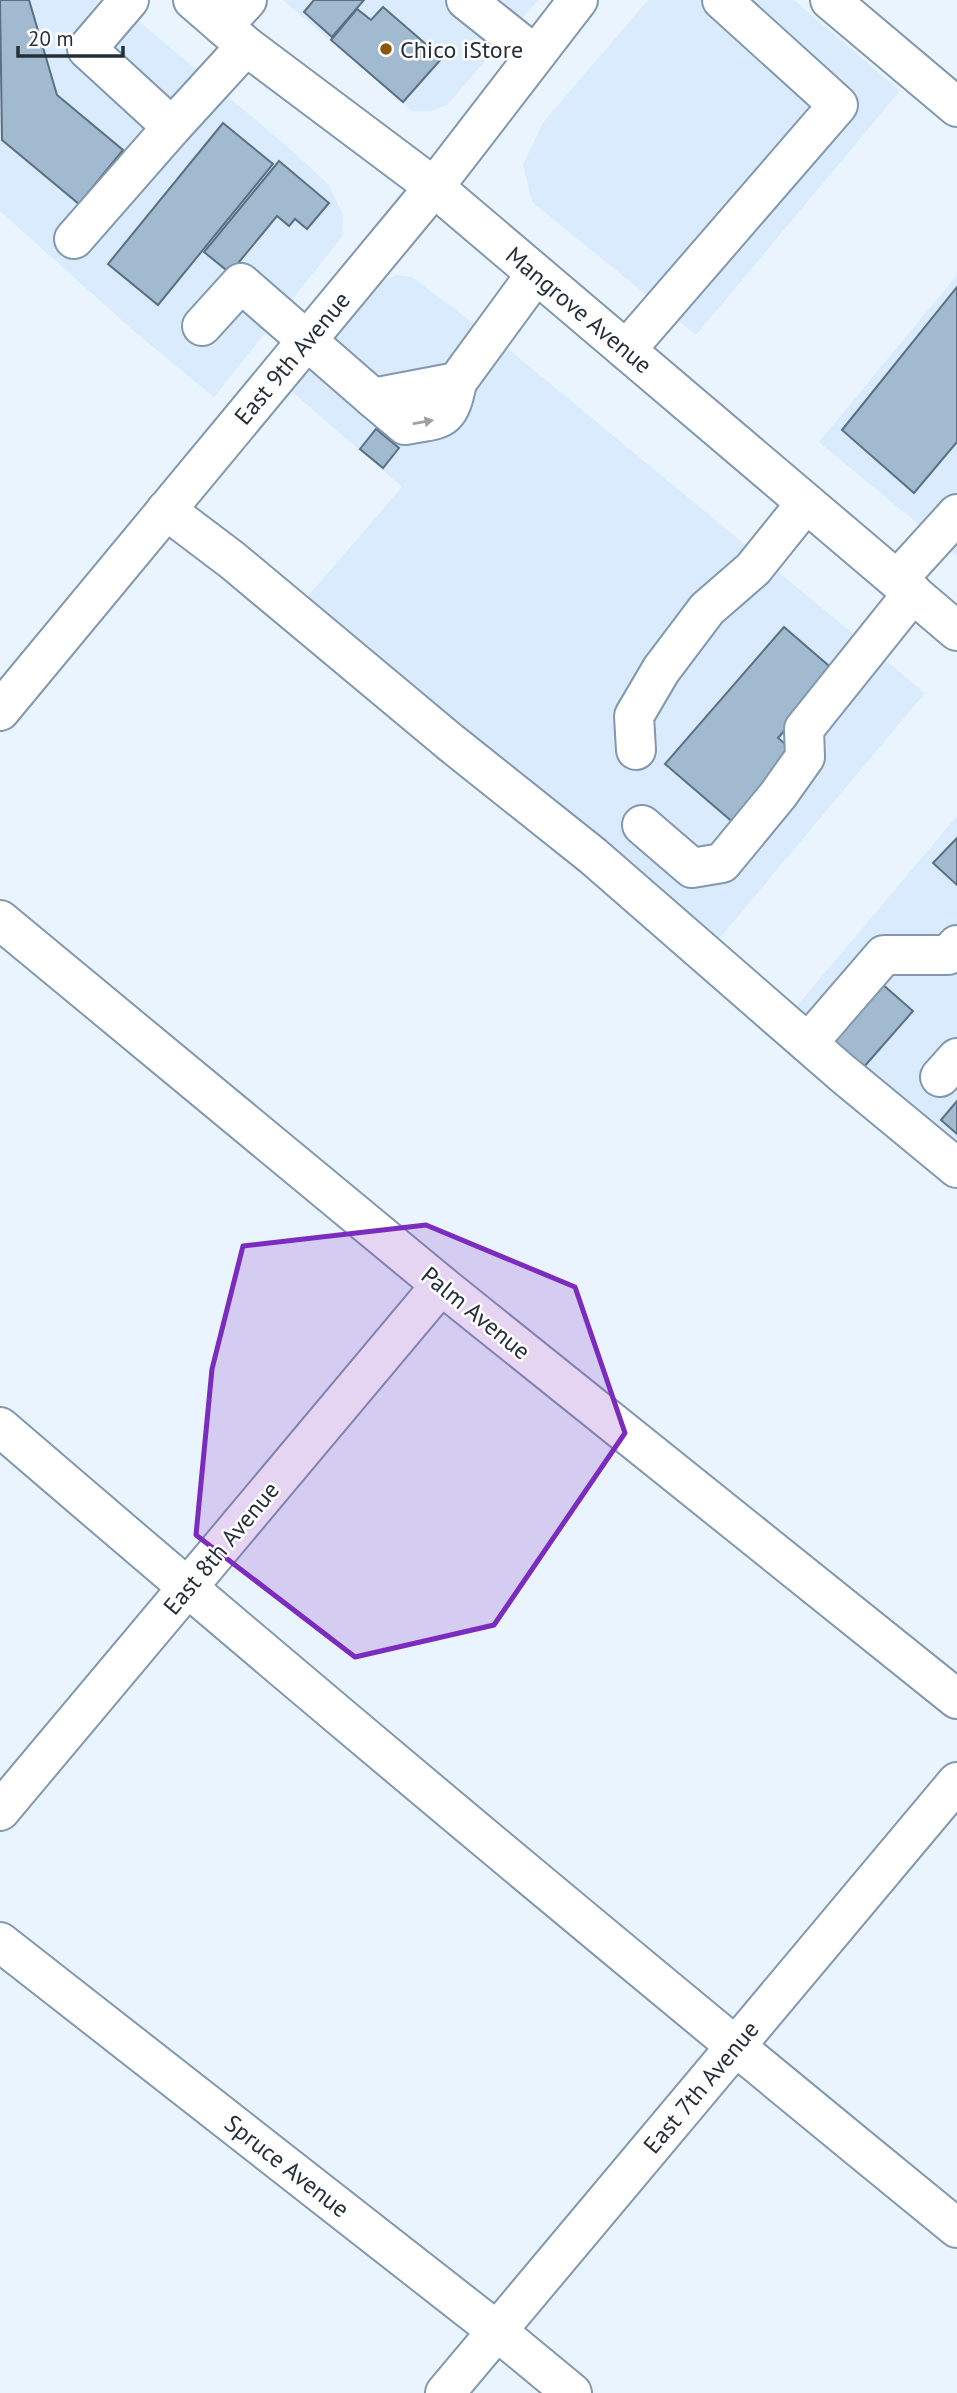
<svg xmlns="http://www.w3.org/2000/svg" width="957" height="2393" font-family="'PT Sans',sans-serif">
<rect width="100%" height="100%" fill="#eaf4fe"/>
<g fill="#d9ebfd">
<polygon points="0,0 114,0 290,149 328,184 343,215 342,237 214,397 135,332 0,211"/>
<polygon points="283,0 538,0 447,105 431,111 412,111"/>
<polygon points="648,0 794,0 900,91 696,335 532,202 523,165 542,124"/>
<polygon points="397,275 412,277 513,353 925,693 713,946 303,602 402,487 289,389 382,281"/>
<polygon points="957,275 957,556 819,442"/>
<polygon points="957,816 957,1148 791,1013"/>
</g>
<g fill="#a2bad0" stroke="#596f83" stroke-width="2">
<polygon points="0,0 29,0 57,95 123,150 79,204 2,140"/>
<polygon points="314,0 364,0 332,37 304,12"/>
<polygon points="383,7 442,58 403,102 331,40 357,9 371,20"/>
<polygon points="223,123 273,164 158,305 108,264"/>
<polygon points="279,161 329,203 307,229 295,219 289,226 277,216 230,273 204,252"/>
<polygon points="957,287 957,442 914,493 842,430"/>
<polygon points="376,429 399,448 383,468 360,449"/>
<polygon points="784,627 828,665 829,679 778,738 796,753 735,824 665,764"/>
<polygon points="957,838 957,885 933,863"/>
<polygon points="881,983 913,1011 863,1068 831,1040"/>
<polygon points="957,1101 957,1134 941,1120"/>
</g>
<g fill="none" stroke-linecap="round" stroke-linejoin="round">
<g stroke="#8298ae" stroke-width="42">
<g id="minor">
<polyline points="129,0 87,49 172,127 246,46"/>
<polyline points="193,0 246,46 434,187 957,631"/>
<polyline points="466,0 535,55"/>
<polyline points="830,0 957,107"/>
<polyline points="223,26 247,0"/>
<polyline points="74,239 172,127"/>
<polyline points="202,326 241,283 373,398 457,382 536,274"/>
<polyline points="626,350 838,105 722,0"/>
<path d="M373,398L405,425C443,418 449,423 457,382"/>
<polyline points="166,510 232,560 450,742 593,856 842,1073 957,1168"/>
<polyline points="897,580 957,514"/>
<polyline points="0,711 434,187 578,0"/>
<polyline points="636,750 634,716 661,670 707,609 753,569 806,503"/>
<polyline points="642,825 692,868 722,863 778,795 805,757 804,729 913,593"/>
<polyline points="0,920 441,1285 957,1699"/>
<polyline points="808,1043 884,955 948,955 957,945"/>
<polyline points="940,1077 957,1058"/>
<path d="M0,1427C315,1698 635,1965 957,2228"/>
<polyline points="0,1811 441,1285"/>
<polyline points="0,1942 497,2331 572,2393"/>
<polyline points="445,2393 957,1782"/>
</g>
</g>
<use href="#minor" stroke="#fff" stroke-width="38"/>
</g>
<defs><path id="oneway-solid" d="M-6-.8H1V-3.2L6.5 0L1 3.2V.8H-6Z" transform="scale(1.75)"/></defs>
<use fill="#9da1a5" href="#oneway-solid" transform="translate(423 422) rotate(-10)"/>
<path fill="#7b2cbf" fill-opacity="0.2" stroke="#7b2cbf" stroke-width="5" stroke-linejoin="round" d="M426,1225L575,1287L625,1433L494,1625L355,1657L196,1535L212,1369L243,1246Z"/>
<circle fill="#8d570a" stroke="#fff" stroke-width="2.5" cx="386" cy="49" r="7"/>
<g text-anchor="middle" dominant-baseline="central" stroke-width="5" stroke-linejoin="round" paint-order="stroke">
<g font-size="24" fill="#252f38" stroke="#fff" text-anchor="start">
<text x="400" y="49">Chico iStore</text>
</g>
<g font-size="24" fill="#252f38" stroke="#fff">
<text transform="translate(579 310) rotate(40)">Mangrove Avenue</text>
<text transform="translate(292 358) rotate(-50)">East 9th Avenue</text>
<text transform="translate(476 1313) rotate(39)">Palm Avenue</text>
<text transform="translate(221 1548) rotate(-50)">East 8th Avenue</text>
<text transform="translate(701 2087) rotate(-50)">East 7th Avenue</text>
<text transform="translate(287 2166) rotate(38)">Spruce Avenue</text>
</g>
</g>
<path d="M18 46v10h105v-10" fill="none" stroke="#252f38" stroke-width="3.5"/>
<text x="28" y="46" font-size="21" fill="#252f38" stroke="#ffffff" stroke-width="5" paint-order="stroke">20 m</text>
</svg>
